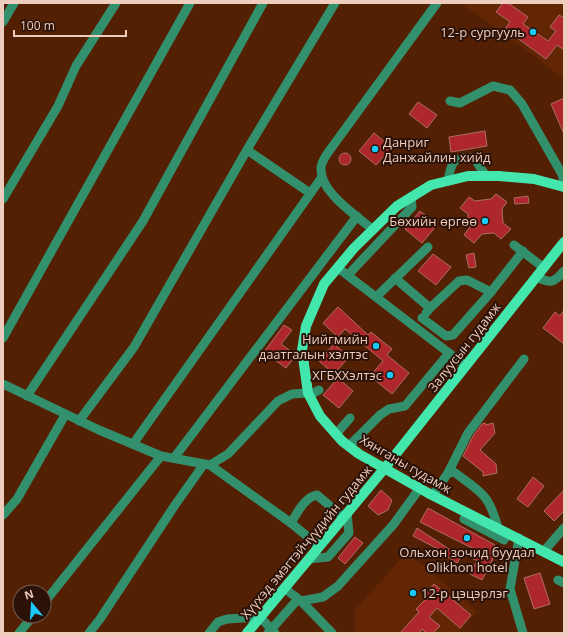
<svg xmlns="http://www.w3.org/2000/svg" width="567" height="636" font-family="'Open Sans',sans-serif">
<rect width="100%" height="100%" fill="#542003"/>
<g fill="#622604">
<polygon points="461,3 564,3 564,80 536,57"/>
<polygon points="407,552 477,611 459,633 355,633 355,610"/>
</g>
<g fill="#ad272b" stroke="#af6c67">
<polygon points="503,3 508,3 528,17 523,24 548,41 556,31 550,27 559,15 564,18 564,50 557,45 546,59 505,29 510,22 496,12"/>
<polygon points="564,98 564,134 551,104"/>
<polygon points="418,102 437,115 427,128 409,114"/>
<polygon points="485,131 487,146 451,152 449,137"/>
<polygon points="374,133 392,148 376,165 359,151"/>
<circle cx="345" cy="159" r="6"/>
<polygon points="496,194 507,202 502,209 503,223 511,229 501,239 494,233 482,234 474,243 464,235 470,227 468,223 468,214 460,208 469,197 475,201 491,199"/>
<polygon points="528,196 529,203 515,204 514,198"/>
<polygon points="420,211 437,225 422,243 405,229"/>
<polygon points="474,253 476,267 469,268 466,255"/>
<polygon points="433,254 451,267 436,285 418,271"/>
<polygon points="338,307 368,335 371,332 392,349 387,355 409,373 392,394 370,376 383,361 345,329 338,337 323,323"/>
<polygon points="564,310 564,344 543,328 555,312 560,316"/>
<polygon points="284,325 292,330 281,344 296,355 286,368 264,352"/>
<polygon points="334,344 349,357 334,374 319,361"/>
<polygon points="338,378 353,391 339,408 323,395"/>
<polygon points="485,423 486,425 493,423 495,433 480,450 496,464 497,473 483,476 483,472 463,456 473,436 482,424"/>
<polygon points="533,477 544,486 528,507 517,499"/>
<polygon points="381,490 392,500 388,510 378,515 368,506"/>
<polygon points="564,490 564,511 554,521 544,511"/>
<polygon points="428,508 495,545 497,551 482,580 470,574 477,561 470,557 474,549 420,522"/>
<polygon points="417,528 461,557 457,563 445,555 446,553 413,536"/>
<polygon points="355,537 363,543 345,564 338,558"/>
<polygon points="540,573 550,604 534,609 524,578"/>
<polygon points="434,584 471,615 460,628 437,608 429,617 440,626 433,633 426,633 422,629 419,633 400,633 419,612 416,609 426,599 423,597"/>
</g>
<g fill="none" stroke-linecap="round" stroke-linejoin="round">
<g stroke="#32906d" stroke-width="9">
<polyline points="3,22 14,3"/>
<polyline points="450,101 460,103 493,86 510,90 522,104 563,176 563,187"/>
<polyline points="247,150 310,193"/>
<path d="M448,181C451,163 453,155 474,158L486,176"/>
<polyline points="3,199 58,106 76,66 116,3"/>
<path d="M372,229C356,215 319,192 321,167C322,159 330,150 335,143L437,3"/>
<polyline points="514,245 544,268"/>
<polyline points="338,268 466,366"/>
<polyline points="348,275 412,207 411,197"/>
<path d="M536,277C551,283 553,284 564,271"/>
<polyline points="395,278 430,308 426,313"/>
<polyline points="376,297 428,247"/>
<polyline points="430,308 459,281 467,280 491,292 523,251"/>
<polyline points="422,318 446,336 453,335 491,292"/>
<polyline points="3,338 190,3"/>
<polyline points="3,384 99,430 161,456 210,465 291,523 319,546"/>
<polyline points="310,395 319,390"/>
<polyline points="27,396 143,221 263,3"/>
<polyline points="79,421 134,347 248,148 335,3"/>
<polyline points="336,434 350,418"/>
<polyline points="133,444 322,177"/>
<polyline points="349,446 380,415 389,409 405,406 449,353"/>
<polyline points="174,458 357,216"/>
<polyline points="210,465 228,454 278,401 292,394 308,393"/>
<polyline points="448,473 468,433 524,359"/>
<path d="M433,495L448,473L454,472C481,492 489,494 498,528"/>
<polyline points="468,513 464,519 504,540 508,533"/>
<polyline points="3,515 17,499 65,415"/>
<path d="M291,523C297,513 305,497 317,495L343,517"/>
<polyline points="519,538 510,589 523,633"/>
<polyline points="544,551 564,528"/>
<polyline points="309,559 328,557 349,533 347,513"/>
<polyline points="558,580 564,583"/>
<polyline points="284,588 301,601 332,633"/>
<polyline points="301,601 323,597 338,586 393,525 420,488"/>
<polyline points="44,603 161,456"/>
<polyline points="19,633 33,616"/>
<polyline points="89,633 100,619 175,505 204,464"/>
<polyline points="209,633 218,622 227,619 260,617 275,633"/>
<polyline points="268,633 298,599"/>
</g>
<g stroke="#43e6ad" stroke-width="10">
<polyline points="564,187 534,179 499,176 468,176 431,185 397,206 354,248 324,284 306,326 302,350 308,393 320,416 342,441 359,454 428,493 564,562"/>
<polyline points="247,633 384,469 564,242"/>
</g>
</g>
<g fill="#1acafc" stroke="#2a1208" stroke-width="1.5">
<circle cx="533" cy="32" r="4"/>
<circle cx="375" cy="149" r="4"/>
<circle cx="485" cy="221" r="4"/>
<circle cx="376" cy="346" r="4"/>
<circle cx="390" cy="375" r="4"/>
<circle cx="467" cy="538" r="4"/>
<circle cx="413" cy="593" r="4"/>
</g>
<g text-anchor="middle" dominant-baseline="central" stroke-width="4" stroke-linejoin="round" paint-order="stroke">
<g font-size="13" fill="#eeccbe" stroke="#2a1208" text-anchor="end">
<text x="525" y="32">12-р сургууль</text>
<text x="383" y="142" text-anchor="start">Данриг<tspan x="383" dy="15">Данжайлин хийд</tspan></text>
<text x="477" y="221">Бөхийн өргөө</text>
<text x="368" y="339">Нийгмийн<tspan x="368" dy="15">даатгалын хэлтэс</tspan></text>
<text x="382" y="375">ХГБХХэлтэс</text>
<text x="467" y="552" text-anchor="middle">Ольхон зочид буудал<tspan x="467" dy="15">Olikhon hotel</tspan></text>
<text x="421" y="593" text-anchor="start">12-р цэцэрлэг</text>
</g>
<g font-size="13" fill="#eeccbe" stroke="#2a1208">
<text transform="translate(464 347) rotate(-52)">Залуусын гудамж</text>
<text transform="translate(406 464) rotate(30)">Хянганы гудамж</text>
<text transform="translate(306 542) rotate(-50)">Хүүхэд эмэгтэйчүүдийн гудамж</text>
</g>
</g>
<rect width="567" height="636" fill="none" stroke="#eeccbe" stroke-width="8"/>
<g transform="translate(32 604) rotate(342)"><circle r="19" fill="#2a1208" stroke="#785c51"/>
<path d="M0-3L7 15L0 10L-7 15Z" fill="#1acafc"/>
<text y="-6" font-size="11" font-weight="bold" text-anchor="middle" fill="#eeccbe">N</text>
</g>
<path d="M14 30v6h112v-6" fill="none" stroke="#eeccbe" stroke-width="2"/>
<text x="20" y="30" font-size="12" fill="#eeccbe" stroke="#2a1208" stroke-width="3" paint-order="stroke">100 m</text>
</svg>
